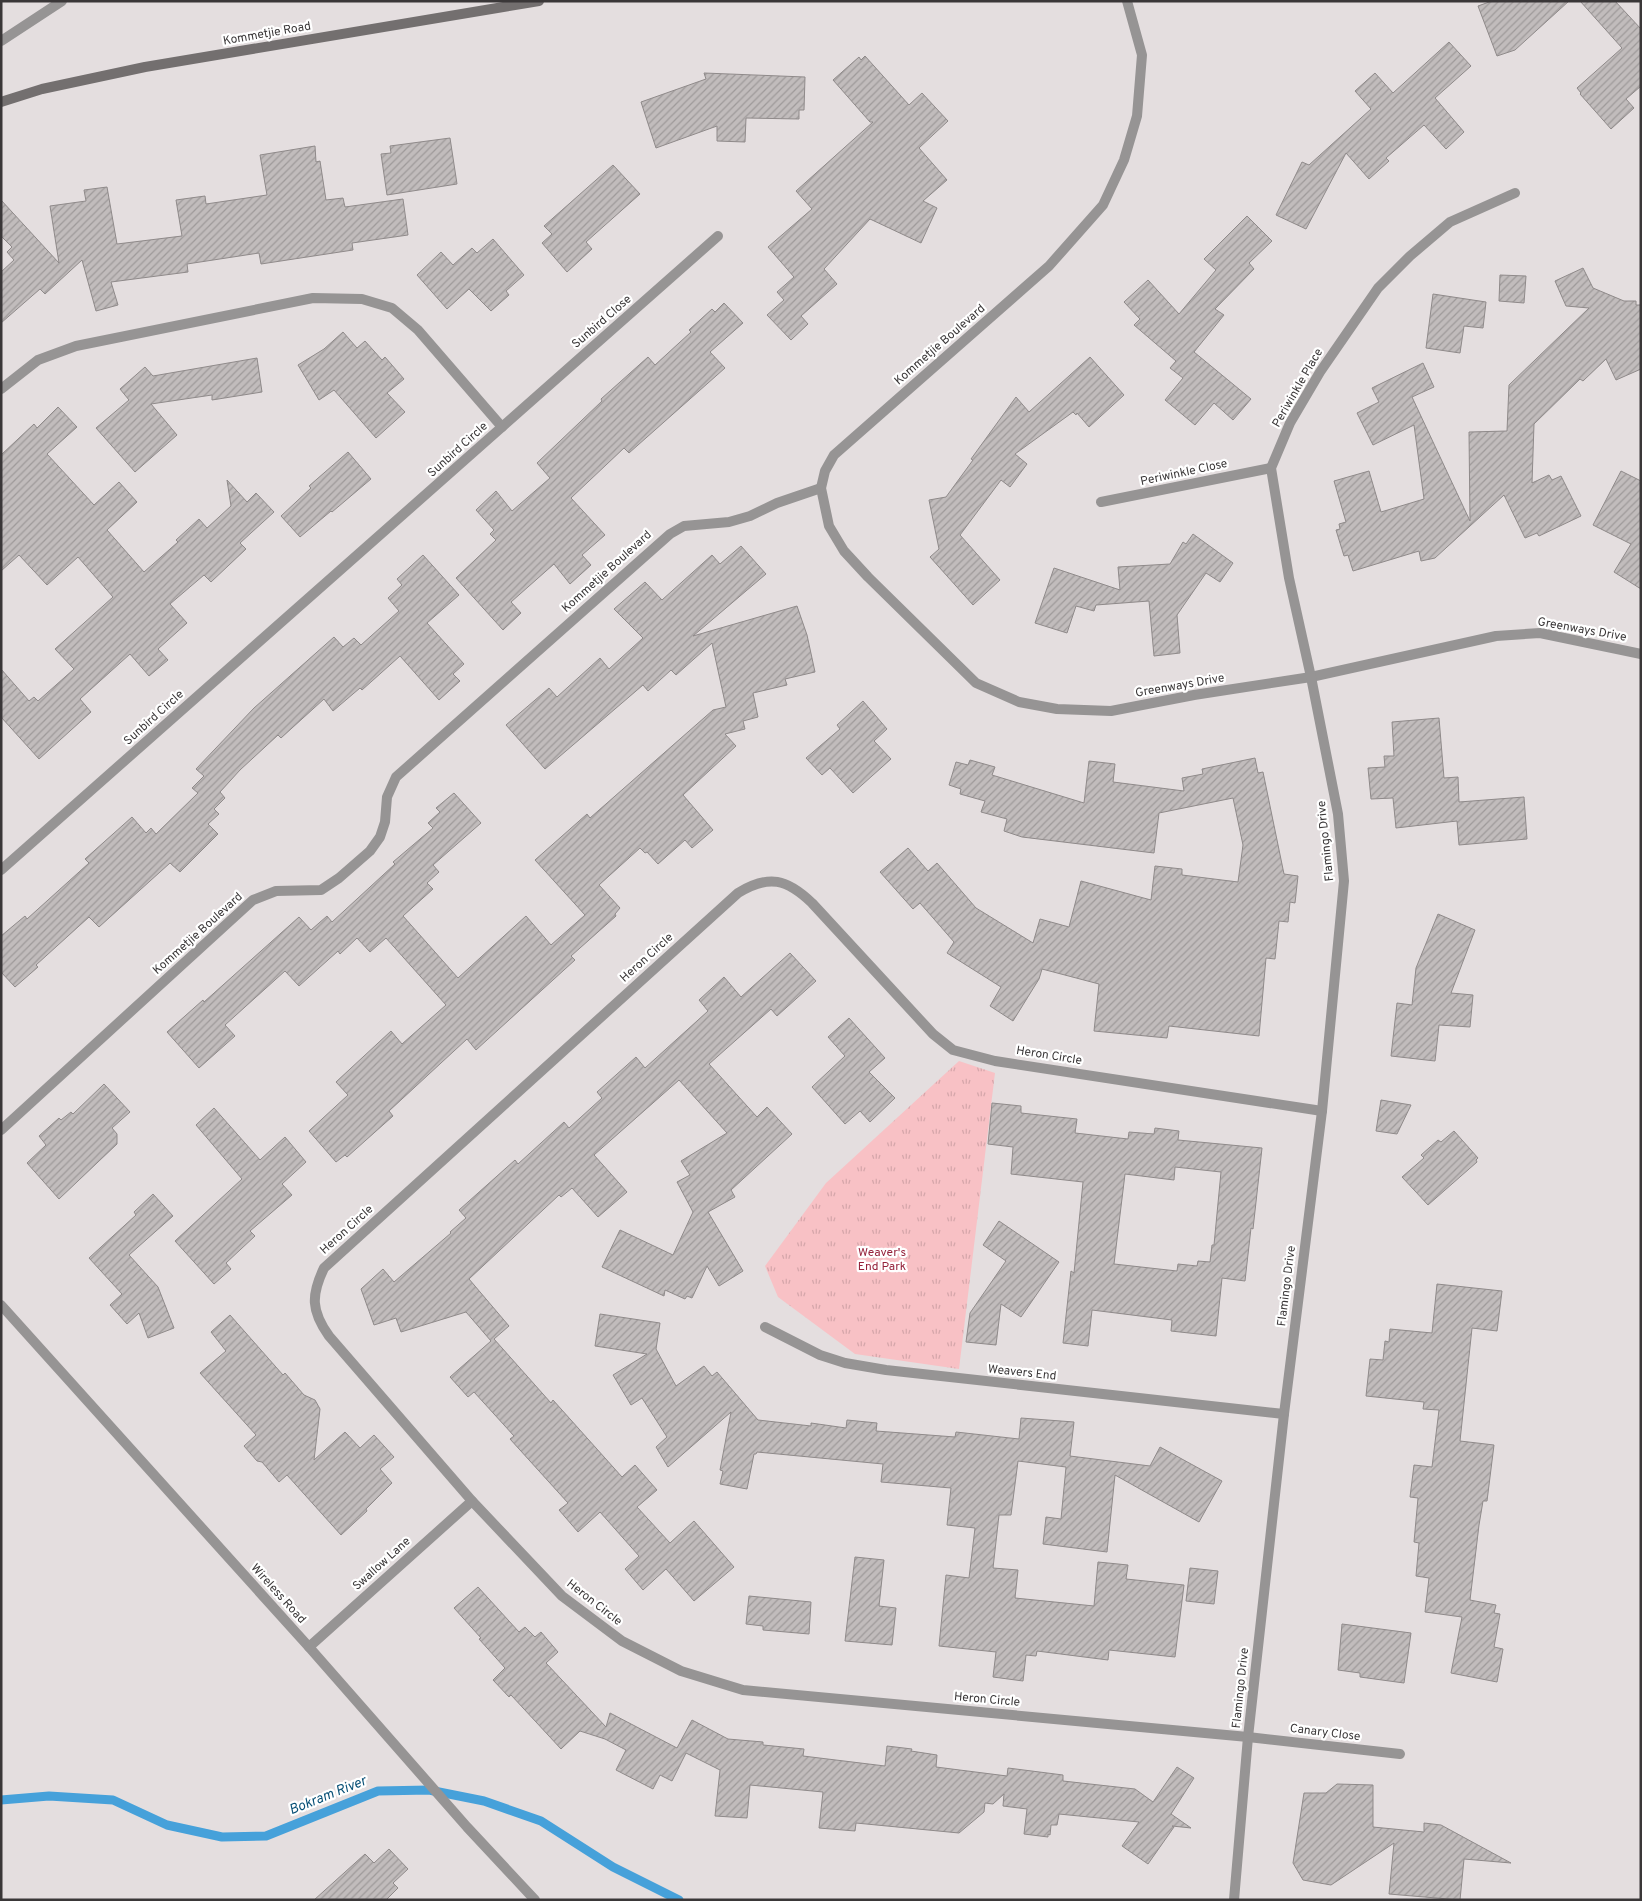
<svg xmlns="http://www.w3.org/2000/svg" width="1642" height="1901" font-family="Overpass,sans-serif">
<defs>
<pattern id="park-tufts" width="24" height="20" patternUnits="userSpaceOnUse" patternTransform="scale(1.25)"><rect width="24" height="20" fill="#f8c1c5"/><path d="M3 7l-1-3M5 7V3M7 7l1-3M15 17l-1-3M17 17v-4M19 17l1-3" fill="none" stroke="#d5a6aa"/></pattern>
<pattern id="building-hatch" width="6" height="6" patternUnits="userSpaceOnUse" patternTransform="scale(1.25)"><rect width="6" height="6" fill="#c1bcbc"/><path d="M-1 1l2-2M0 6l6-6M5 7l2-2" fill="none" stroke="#9e9a9a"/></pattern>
</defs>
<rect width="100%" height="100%" fill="#e4dedf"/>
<polygon fill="url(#park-tufts)" points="959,1061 995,1073 959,1369 855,1354 778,1297 765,1266 826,1183"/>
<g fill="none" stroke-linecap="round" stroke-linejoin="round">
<polyline stroke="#46a1da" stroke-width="9" points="1,1800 49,1796 113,1800 167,1825 222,1837 266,1836 378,1791 429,1790 484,1801 541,1821 613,1867 679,1900"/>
</g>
<g fill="url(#building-hatch)" stroke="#8f8a8a" fill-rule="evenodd">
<polygon points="1492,1 1569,1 1515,50 1497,56 1478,6"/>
<polygon points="1580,1 1615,1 1641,29 1641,86 1626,99 1634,108 1611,129 1580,94 1581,93 1577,88 1622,48"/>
<polygon points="1449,42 1471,66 1435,98 1464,132 1446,149 1424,125 1386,158 1389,161 1369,179 1346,153 1306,229 1276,215 1302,162 1309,165 1371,109 1355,91 1375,73 1393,93"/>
<polygon points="865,56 909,105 922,93 948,121 919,148 947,180 923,201 937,208 921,243 870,219 824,269 837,284 801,316 808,324 791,340 767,315 784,300 777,292 794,277 768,247 812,209 796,191 873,122 870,122 833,80 859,57 861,60"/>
<polygon points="704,73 805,77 804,110 799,110 799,119 746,118 745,142 717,141 717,126 656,148 641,102 706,79"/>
<polygon points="450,138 457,184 387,195 381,154 391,153 390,146"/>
<polygon points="315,146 316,162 320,161 326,200 343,198 345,207 403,199 408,235 352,243 353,250 261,264 259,253 187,264 188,272 111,282 118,305 96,311 82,260 45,294 40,289 1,323 1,272 14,260 7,252 12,247 1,236 1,200 59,263 50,206 86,201 84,190 107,187 117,244 182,236 176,200 205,196 206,204 267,195 260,155"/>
<polygon points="613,165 640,194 586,242 592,249 567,272 542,243 552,234 544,226"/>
<polygon points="1247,216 1272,241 1249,263 1254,269 1215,309 1224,315 1194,352 1251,399 1233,420 1214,403 1195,425 1165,400 1183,378 1170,368 1176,361 1134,325 1140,319 1124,302 1148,280 1179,314 1216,270 1204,259"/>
<polygon points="493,239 524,275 506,291 509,295 491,311 469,289 447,309 417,275 441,252 453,265 472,248 477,253"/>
<polygon points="1583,268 1593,288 1624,301 1636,301 1636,305 1641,305 1641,369 1616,380 1606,359 1583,381 1580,379 1534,424 1532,483 1549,475 1552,480 1561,476 1581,516 1539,536 1537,533 1525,538 1504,495 1435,558 1421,561 1419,551 1353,571 1348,555 1344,556 1336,530 1340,529 1339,524 1346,522 1334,481 1369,471 1381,512 1424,499 1414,425 1373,445 1357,413 1379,402 1372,388 1423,363 1434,387 1412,397 1470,521 1469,432 1507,431 1509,385 1589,308 1566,306 1555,281"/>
<polygon points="1500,275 1526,276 1524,303 1499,301"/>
<polygon points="1433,294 1486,302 1483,328 1464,326 1460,353 1426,348"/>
<polygon points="724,303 743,323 710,352 725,368 629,453 624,448 571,498 605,535 582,555 591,565 570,584 554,564 511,602 521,613 503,630 456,578 496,540 490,534 494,530 476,510 496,491 512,511 550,478 537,463 602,401 601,399 648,357 655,365 691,332 689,330 712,309 715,312"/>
<polygon points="343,332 357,348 365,341 382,360 385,357 404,379 387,393 405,412 376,438 334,390 319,400 298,365 324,349"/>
<polygon points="1090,357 1124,395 1089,427 1077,413 1076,415 1073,412 1015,454 1027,464 1010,487 1001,480 960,535 1000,580 973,605 930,557 939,549 929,500 946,497 973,460 971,459 1016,397 1029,412"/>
<polygon points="257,358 262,392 212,400 212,395 151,404 177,435 135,472 96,428 129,400 120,389 145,367 153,376"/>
<polygon points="58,407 77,427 47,454 94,505 119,482 137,502 107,530 144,572 178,542 176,540 199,519 207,528 231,506 227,480 247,502 256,493 274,512 240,543 246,549 211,582 204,575 170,604 187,623 158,649 168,660 149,676 130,654 80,699 91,712 39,759 1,717 1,669 29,701 34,697 38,701 74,669 55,649 113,597 78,557 47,585 19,555 1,571 1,455 34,424 37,428"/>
<polygon points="348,452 371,479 332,512 331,511 300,537 281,516 311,488 309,486"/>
<polygon points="1621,471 1641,481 1641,589 1614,572 1631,544 1593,525"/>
<polygon points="1193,534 1233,563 1220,582 1206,573 1177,615 1180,653 1154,656 1149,601 1096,605 1094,611 1076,606 1067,633 1035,623 1054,568 1120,590 1118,567 1170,564 1183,542 1186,544"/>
<polygon points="741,546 766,574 693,636 797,606 807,635 815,672 785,679 787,685 753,693 758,717 743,721 745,729 725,734 736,746 683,795 713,830 692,848 685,840 658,864 647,852 645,853 640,848 599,885 620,908 615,914 616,916 571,956 575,960 476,1050 467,1039 389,1111 393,1116 347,1157 345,1155 336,1162 309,1131 348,1095 336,1082 391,1031 402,1044 446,1005 386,938 370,952 357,938 340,954 338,951 299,986 285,971 225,1025 235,1036 199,1068 167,1032 203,1000 204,1002 299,917 311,930 327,916 332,922 395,864 393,862 433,828 428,823 440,812 436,808 454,793 481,823 433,865 439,872 427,883 433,889 403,916 458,978 526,916 551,945 585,915 535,860 587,814 590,818 713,710 726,707 712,643 676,675 671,670 648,691 643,685 545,769 506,725 549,688 557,697 600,658 609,669 643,638 614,609 645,582 662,600 712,555 720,564"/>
<polygon points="423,555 459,595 427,623 464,664 453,674 460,681 439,700 400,656 362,690 360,688 333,711 324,699 281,738 278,735 240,770 220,792 225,798 214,809 219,814 208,824 218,834 180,872 170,863 99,927 89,917 36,965 38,967 15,987 1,972 1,936 25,916 27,919 89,863 85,859 132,817 146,833 151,828 156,834 198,793 192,788 204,776 196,769 254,708 334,637 343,647 354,638 361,645 399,611 388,598 402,585 397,579"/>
<polygon points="863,701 887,729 874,741 891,759 853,793 830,768 822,775 806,758 840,729 837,725"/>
<polygon points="1439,718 1444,778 1458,777 1459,802 1524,797 1527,839 1459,845 1457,821 1396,828 1393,798 1371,799 1368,768 1385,767 1384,756 1394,756 1392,722"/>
<polygon points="1255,758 1258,773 1263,772 1284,874 1298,876 1295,903 1290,902 1288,922 1279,921 1275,959 1266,958 1259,1036 1169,1026 1167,1038 1094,1031 1099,984 1042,969 1039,979 1013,1021 990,1006 1001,987 947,953 954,942 920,903 913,909 880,872 908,848 928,871 937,863 976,908 1033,943 1040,919 1069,927 1081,881 1151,900 1155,866 1182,869 1182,875 1238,882 1243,845 1233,798 1159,813 1154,853 1022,837 1004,831 1007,819 981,812 985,801 960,794 961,789 949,785 956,762 968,765 970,760 995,767 992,775 1084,803 1089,761 1115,764 1113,782 1184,791 1182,778 1203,774 1202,769"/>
<polygon points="1438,914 1475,930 1451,993 1473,995 1470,1027 1439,1025 1435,1061 1391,1056 1397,1003 1412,1005 1416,968"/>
<polygon points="790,953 816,981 777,1016 771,1009 709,1064 757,1117 767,1107 792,1134 731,1190 735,1197 708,1212 743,1271 719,1286 707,1266 692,1298 687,1296 685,1299 665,1290 664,1296 602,1267 620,1230 673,1255 693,1212 677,1182 690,1175 681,1161 727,1133 679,1080 594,1155 627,1192 598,1217 572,1188 561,1197 559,1195 469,1279 509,1326 494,1339 551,1403 553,1400 622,1477 635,1465 657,1490 637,1507 670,1543 694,1521 734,1567 694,1601 666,1569 643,1590 625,1569 639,1556 600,1512 578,1532 559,1510 568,1503 510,1439 514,1436 474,1392 468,1397 450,1377 491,1341 466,1312 401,1332 396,1318 374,1325 361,1289 383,1269 394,1282 451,1233 450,1232 466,1218 459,1210 515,1160 518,1164 564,1122 569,1128 602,1098 597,1092 636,1057 645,1068 708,1011 699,1000 724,977 741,997"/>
<polygon points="849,1018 885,1058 869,1072 895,1098 870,1122 860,1111 845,1124 812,1087 845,1056 828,1037"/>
<polygon points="104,1084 130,1112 112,1128 117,1134 117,1144 59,1199 27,1163 46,1145 39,1136 59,1118 61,1120 71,1112 73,1114"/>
<polygon points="1381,1100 1411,1105 1397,1134 1376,1131"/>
<path d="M992,1103L1021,1106V1113L1077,1119L1075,1133L1128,1139L1129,1132L1154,1134L1155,1128L1179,1131L1178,1140L1262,1148L1253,1229L1251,1228L1245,1281L1222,1278L1216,1336L1171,1331L1172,1320L1092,1310L1088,1346L1063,1343L1071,1271L1074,1273L1083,1182L1011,1174L1013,1147L988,1144ZM1175,1167L1221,1172L1214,1245H1212L1210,1262L1198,1261L1197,1266L1178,1264L1177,1271L1114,1264L1125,1174L1174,1180Z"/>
<polygon points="214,1108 260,1160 285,1137 306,1162 282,1184 292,1195 250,1231 255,1236 226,1263 231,1269 214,1284 175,1241 242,1179 196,1125"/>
<polygon points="1454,1131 1478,1158 1476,1160 1477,1162 1428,1205 1402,1177 1424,1158 1421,1155 1438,1140 1441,1142"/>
<polygon points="153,1194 173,1216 129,1255 158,1287 174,1328 148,1338 139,1313 127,1324 110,1305 122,1294 89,1258 136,1215 134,1212"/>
<polygon points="999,1221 1059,1262 1021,1317 1001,1304 996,1345 966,1342 970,1313 1006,1261 983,1245"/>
<polygon points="1437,1284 1502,1291 1497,1331 1472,1328 1460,1441 1494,1445 1487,1501 1483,1501 1479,1525 1470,1600 1496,1605 1494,1613 1500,1614 1494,1647 1503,1649 1497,1682 1451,1673 1462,1617 1425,1612 1429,1578 1416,1576 1419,1543 1414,1542 1418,1498 1410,1497 1414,1465 1432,1467 1439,1410 1423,1409 1424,1402 1366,1396 1370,1359 1383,1360 1385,1341 1389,1342 1390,1329 1432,1333"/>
<polygon points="600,1314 660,1323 656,1349 676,1386 704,1366 712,1376 717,1372 758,1420 811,1426 811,1423 846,1428 847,1420 877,1423 876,1431 955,1437 956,1432 1019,1439 1021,1418 1074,1422 1070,1456 1150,1466 1160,1447 1222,1481 1199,1522 1115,1475 1107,1552 1043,1544 1046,1517 1061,1519 1066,1467 1018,1461 1011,1515 999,1515 993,1568 1018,1570 1015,1598 1094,1606 1098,1562 1128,1565 1126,1579 1184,1585 1175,1657 1109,1650 1108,1660 1037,1651 1036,1656 1026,1655 1023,1681 993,1677 996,1652 939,1646 946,1575 969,1578 975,1528 947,1525 951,1488 881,1482 883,1464 757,1452 756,1454 754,1454 747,1489 720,1484 723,1471 720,1470 731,1412 668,1467 656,1447 667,1437 642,1398 631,1405 613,1375 647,1354 595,1346"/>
<polygon points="230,1315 283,1375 285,1373 304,1395 315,1400 320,1409 314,1460 345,1432 360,1448 374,1435 394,1457 380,1469 392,1483 366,1509 367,1511 341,1535 287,1475 279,1482 262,1462 257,1461 244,1446 256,1435 200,1373 226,1351 211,1332"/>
<polygon points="855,1557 884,1560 879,1606 896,1608 892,1645 845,1641"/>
<polygon points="1190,1568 1218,1571 1214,1604 1186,1601"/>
<polygon points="478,1587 519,1632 525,1627 535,1637 541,1632 558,1652 546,1663 606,1727 610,1713 677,1748 692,1720 728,1739 763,1742 763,1745 804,1749 803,1756 885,1766 887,1746 912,1749 911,1751 937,1755 936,1767 1007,1776 1008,1768 1063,1775 1063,1781 1135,1789 1153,1802 1177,1767 1194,1778 1171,1814 1191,1828 1172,1826 1174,1827 1148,1864 1122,1846 1139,1822 1059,1814 1057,1825 1051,1825 1050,1835 1048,1834 1048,1837 1024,1834 1027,1809 1003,1806 1004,1794 993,1804 985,1803 984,1812 959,1833 856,1823 855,1831 819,1828 823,1792 750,1785 747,1818 715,1816 720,1770 686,1753 672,1781 660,1775 653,1789 616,1770 626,1750 605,1739 580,1731 561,1749 511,1695 509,1697 493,1680 505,1668 479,1639 481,1638 454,1608"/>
<polygon points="749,1596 811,1602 809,1634 763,1630 763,1626 746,1624"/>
<polygon points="1342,1624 1411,1633 1404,1683 1360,1677 1360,1673 1338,1670"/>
<polygon points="1337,1784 1373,1785 1373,1827 1424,1832 1424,1823 1441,1825 1511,1863 1464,1859 1460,1900 1389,1894 1394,1843 1331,1885 1303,1880 1293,1863 1304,1793 1326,1793"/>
<polygon points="389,1849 408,1869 393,1883 398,1888 386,1900 314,1900 365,1854 374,1863"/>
</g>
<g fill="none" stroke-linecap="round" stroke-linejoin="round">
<g stroke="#969494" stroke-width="10">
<polyline points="1127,1 1142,55 1137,116 1124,160 1103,205 1049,266 834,455 825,471 821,488 829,526 844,551 868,577 976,683 1019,702 1057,709 1111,711 1194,695 1311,677 1496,636 1540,633 1641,654"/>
<polyline points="1,41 62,1"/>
<polyline points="1,389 38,360 76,346 313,298 362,299 392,308 418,330 502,427"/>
<polyline points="1101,502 1271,468"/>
<polyline points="1,870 718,236"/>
<path d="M1322,1111L995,1061L953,1050L933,1034L812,903C787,879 769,874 738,893L324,1268C311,1295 311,1311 329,1336L472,1501L562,1596L622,1641L681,1671L743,1690L1248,1737L1400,1754"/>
<polyline points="1,1130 253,900 276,891 321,890 339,878 370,851 380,837 385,822 387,797 396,777 670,534 684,526 729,522 750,516 777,503 821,488"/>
<polyline points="1,1305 309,1647 467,1827 535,1900"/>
<polyline points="765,1327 820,1355 845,1363 886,1370 1284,1414"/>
<polyline points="309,1647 472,1501"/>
<polyline points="1234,1900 1248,1737 1284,1414 1322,1111 1344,881 1338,814 1311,677 1289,578 1271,468 1290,423 1320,372 1378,288 1410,256 1450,222 1515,193"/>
</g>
<polyline stroke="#736f6f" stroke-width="10" points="1,102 42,89 145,67 539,1"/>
</g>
<g text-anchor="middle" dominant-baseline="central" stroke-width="4.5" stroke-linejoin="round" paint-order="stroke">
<g font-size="12" fill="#3a3738" stroke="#fff">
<text transform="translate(267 34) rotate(-10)">Kommetjie Road</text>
<text transform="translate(602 322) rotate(-41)">Sunbird Close</text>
<text transform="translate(940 345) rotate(-41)">Kommetjie Boulevard</text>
<text transform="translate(1298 388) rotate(-60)">Periwinkle Place</text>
<text transform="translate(458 450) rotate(-42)">Sunbird Circle</text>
<text transform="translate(1184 473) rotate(-12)">Periwinkle Close</text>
<text transform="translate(607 572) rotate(-42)">Kommetjie Boulevard</text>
<text transform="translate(1582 630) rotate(10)">Greenways Drive</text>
<text transform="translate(1180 686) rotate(-10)">Greenways Drive</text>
<text transform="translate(154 718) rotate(-42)">Sunbird Circle</text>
<text transform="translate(1326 841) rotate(-96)">Flamingo Drive</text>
<text transform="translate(198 934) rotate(-42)">Kommetjie Boulevard</text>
<text transform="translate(647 958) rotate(-42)">Heron Circle</text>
<text transform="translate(1049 1056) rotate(9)">Heron Circle</text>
<text transform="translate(347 1230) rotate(-42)">Heron Circle</text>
<text transform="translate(1287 1286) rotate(-83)">Flamingo Drive</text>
<text transform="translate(1022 1373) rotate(6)">Weavers End</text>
<text transform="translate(382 1564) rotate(-42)">Swallow Lane</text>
<text transform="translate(278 1594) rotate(48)">Wireless Road</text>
<text transform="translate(594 1603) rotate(38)">Heron Circle</text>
<text transform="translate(1241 1688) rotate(-84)">Flamingo Drive</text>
<text transform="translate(987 1700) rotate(5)">Heron Circle</text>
<text transform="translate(1325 1733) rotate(7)">Canary Close</text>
</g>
<g font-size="12" fill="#95223b" stroke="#fff">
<text x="882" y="1253">Weaver's<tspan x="882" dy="14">End Park</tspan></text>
</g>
<g font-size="14" font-style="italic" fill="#095177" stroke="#fff">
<text transform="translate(328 1796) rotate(-22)">Bokram River</text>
</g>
</g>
<rect width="1642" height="1901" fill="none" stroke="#3a3738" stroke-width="5"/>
</svg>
